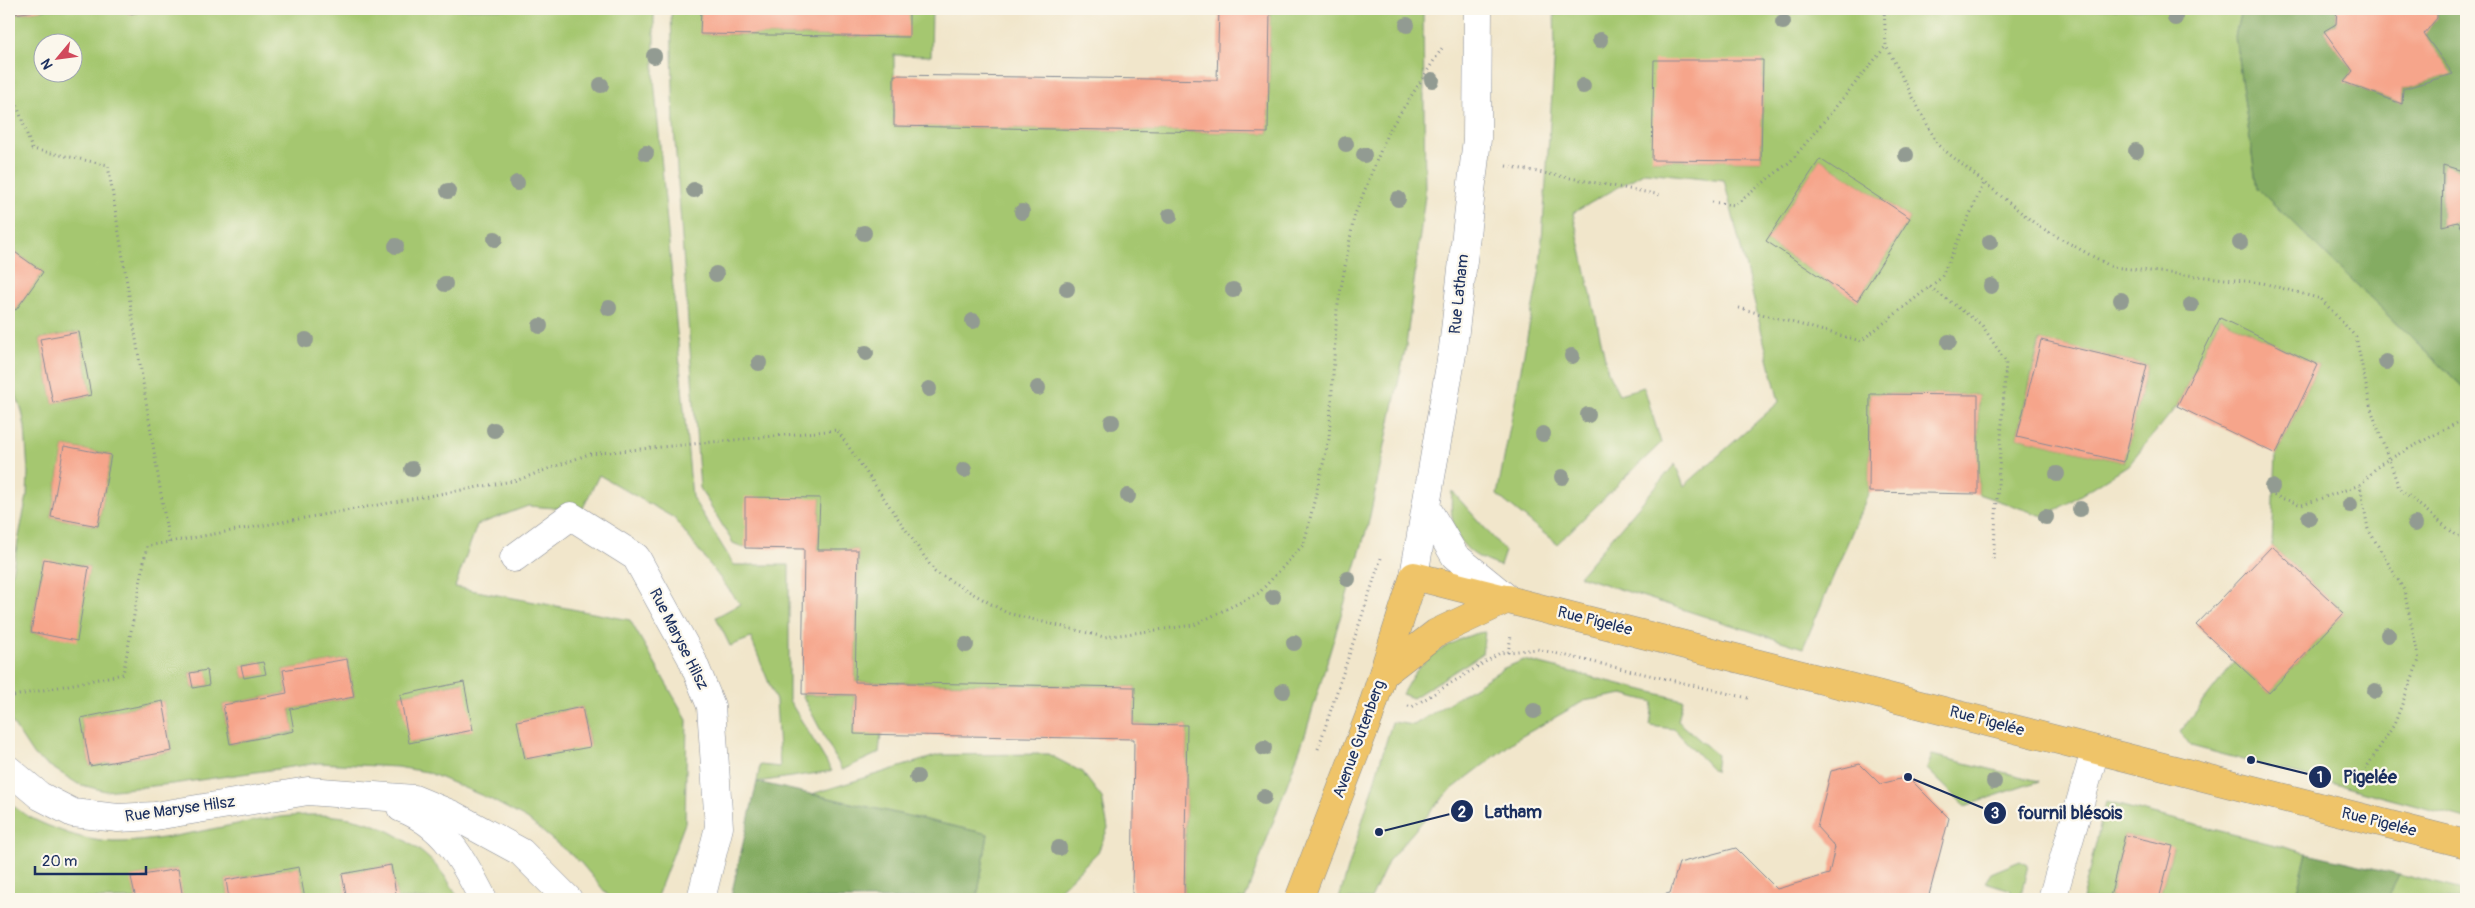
<svg xmlns="http://www.w3.org/2000/svg" width="2475" height="908" font-family="Pangolin,sans-serif">
<rect width="100%" height="100%" fill="#fbf7ec"/>
<filter id="ink" filterUnits="userSpaceOnUse"><feTurbulence type="fractalNoise" baseFrequency=".02" numOctaves="2"/><feDisplacementMap in="SourceGraphic" scale="10" xChannelSelector="R" yChannelSelector="G"/><feConvolveMatrix kernelMatrix="1 2 1 2 8 2 1 2 1" color-interpolation-filters="sRGB"/></filter>
<filter id="wash" filterUnits="userSpaceOnUse"><feTurbulence type="fractalNoise" baseFrequency=".0096" numOctaves="4" result="noise"/><feDisplacementMap in="SourceGraphic" scale="20" xChannelSelector="R" yChannelSelector="G"/><feGaussianBlur stdDeviation="1.12" result="paint"/><feColorMatrix in="noise" values="0 0 0 0 0 0 0 0 0 0 0 0 0 0 0 0 0 1.4 0 .05"/><feComposite in="paint" operator="in"/></filter>
<g filter="url(#wash)">
<rect width="100%" height="100%" fill="#f1e6cb"/>
<g fill="#a5c770" stroke="#607b67" fill-rule="evenodd">
<path d="M9,9H13L15,14L48,9H127L128,14L153,9H654V79L692,497L734,565H789V700L832,771L757,782L760,765L780,767L776,701L751,638L730,646L716,617L740,604L674,518L599,475L582,510L528,506L477,525L455,587L630,620L687,720L685,823L656,899H611L581,863L527,819L490,799L427,772L397,767L319,763L172,784L105,791L78,784L34,756L9,718V587L27,496L28,473L25,427L22,411L9,376V306L16,310L43,272L9,248ZM42,42H72V72H42ZM79,332L91,395L53,403L40,339ZM64,446L111,455L98,526L51,517ZM44,560L89,567L76,640L31,632ZM347,659L354,697L290,709L294,732L230,744L223,705L287,693L283,670ZM263,662L265,674L244,678L241,666ZM206,670L209,685L193,688L190,673ZM463,682L472,730L410,743L400,695ZM163,701L172,751L90,766L81,718ZM582,707L590,746L525,759L518,721Z"/>
<polygon points="671,9 701,9 701,34 908,37 909,9 932,9 931,56 894,55 894,126 1268,133 1270,9 1423,9 1425,195 1406,346 1368,525 1305,735 1245,899 1184,899 1187,725 1134,724 1135,687 855,682 858,550 818,550 820,498 745,548 733,543 700,488 674,127"/>
<path d="M1554,9H2241L2235,37L2257,188L2466,390V819L2191,746L2180,732L2235,661L2269,693L2344,613L2272,546L2276,454L2318,365L2220,318L2177,406L2128,465L2046,517L1978,494V395L1870,394L1869,492L1803,648L1579,576L1675,464L1684,486L1779,402L1724,180L1645,172L1573,213L1608,372L1619,394L1644,387L1661,443L1557,544L1497,495L1540,269L1555,49ZM1763,60L1761,161L1652,160ZM1820,159L1910,218L1857,301L1766,241ZM2040,340L2147,365L2124,462L2017,437Z"/>
<path d="M1452,491L1505,551L1500,566C1460,554 1448,531 1452,491Z"/>
<path d="M1485,632L1482,654L1413,698L1402,694C1407,686 1411,677 1417,670C1431,653 1464,634 1485,632Z"/>
<polygon points="1524,660 1683,700 1678,721 1717,755 1715,772 1674,729 1650,726 1653,702 1623,694 1584,701 1517,739 1447,793 1389,860 1371,899 1339,899 1392,722 1414,725 1504,668"/>
<polygon points="802,695 855,695 854,733 881,734 879,753 842,770"/>
<polygon points="1048,754 1082,772 1102,798 1108,828 1098,852 1050,899 977,899 988,834 812,794 939,755"/>
<polygon points="1932,755 2039,781 1965,806 1927,769"/>
<path d="M9,802C21,814 38,822 54,828C73,836 93,841 113,842C211,843 320,780 409,843C432,858 446,875 459,899H397L391,865L343,874L347,899H305L299,867L226,880L229,899H183L177,869L132,877L136,899H22L9,895Z"/>
<polygon points="2106,802 2307,853 2295,899 2159,899 2173,847 2125,835 2110,897 2116,899 2082,899"/>
<polygon points="2020,861 2028,865 2020,899 2009,899 2011,890 1985,882 1991,873"/>
<polygon points="2399,874 2466,891 2466,899 2388,899"/>
</g>
<g fill="#84ac62" stroke="#506e60">
<polygon points="2241,9 2337,9 2336,24 2324,31 2353,71 2344,82 2402,104 2403,89 2452,74 2424,34 2437,18 2437,9 2466,9 2466,172 2443,166 2442,225 2458,222 2466,234 2466,390 2257,188 2235,37"/>
<polygon points="757,782 988,834 977,899 733,899 731,896"/>
<polygon points="2307,853 2399,874 2388,899 2295,899"/>
</g>
<g id="blocks">
<g fill="#f6a58b">
<polygon points="13,9 42,9 42,10 14,14"/>
<polygon points="127,9 155,9 155,10 128,14"/>
<polygon points="701,9 909,9 909,37 700,34"/>
<polygon points="1219,9 1270,9 1268,133 894,126 894,75 1217,80"/>
<polygon points="2337,9 2437,9 2437,18 2424,34 2453,74 2403,89 2402,104 2344,82 2353,71 2324,31 2336,24"/>
<polygon points="1654,60 1763,60 1761,161 1652,160"/>
<polygon points="1820,159 1910,218 1857,301 1766,241"/>
<polygon points="2443,165 2466,172 2466,234 2458,222 2442,226"/>
<polygon points="9,248 43,272 16,310 9,306"/>
<polygon points="2220,318 2318,365 2276,454 2177,406"/>
<polygon points="79,332 91,395 53,403 40,339"/>
<polygon points="2041,340 2147,365 2124,462 2017,437"/>
<polygon points="1870,394 1978,395 1978,494 1869,492"/>
<polygon points="64,446 111,455 98,526 51,517"/>
<polygon points="745,497 820,498 818,550 858,550 855,682 1135,687 1134,724 1187,725 1184,899 1132,899 1134,739 854,734 855,695 802,694 804,549 745,548"/>
<polygon points="2272,546 2344,613 2269,693 2196,625"/>
<polygon points="44,559 89,567 77,641 31,632"/>
<polygon points="347,659 354,697 290,709 294,731 230,744 223,705 287,693 283,670"/>
<polygon points="263,662 266,674 244,678 241,666"/>
<polygon points="207,670 209,685 193,688 190,673"/>
<polygon points="464,682 473,730 409,743 400,695"/>
<polygon points="163,701 172,751 90,766 81,718"/>
<polygon points="582,707 590,747 525,759 517,721"/>
<polygon points="1860,764 1880,784 1908,777 1949,818 1928,899 1646,899 1670,893 1679,863 1736,848 1777,889 1829,874 1835,847 1817,827 1831,771"/>
<polygon points="2125,835 2173,846 2159,899 2116,899 2110,897"/>
<polygon points="391,865 397,899 347,899 342,874"/>
<polygon points="299,867 305,899 229,899 226,880"/>
<polygon points="178,869 183,899 136,899 131,877"/>
</g>
</g>
</g>
<g filter="url(#ink)">
<use href="#blocks" fill-opacity="0" stroke="#868a94" stroke-width="1"/>
<g fill="none" stroke-linecap="round" stroke-linejoin="round">
<g stroke="#868a94" stroke-width="29">
<g id="minor">
<polyline points="1426,507 1455,556 1508,599"/>
<polyline points="514,558 571,516 636,557 691,657 711,706 719,827 701,899"/>
<polyline points="1414,576 1453,348 1477,139 1478,9"/>
<polyline points="9,770 40,796 73,813 118,818 155,816 308,791 414,799 453,815 521,852 568,899"/>
<path d="M401,808C444,824 464,861 483,899"/>
<polyline points="2052,899 2095,751"/>
</g>
</g>
<g stroke="#868a94" stroke-width="29">
<g id="major">
<polyline points="1383,674 1436,633 1508,599"/>
<polyline points="1299,899 1369,717 1414,576 2466,844"/>
</g>
</g>
<g stroke="#868a94" stroke-width="3" stroke-dasharray="1 4" stroke-linecap="butt">
<polyline points="1884,9 1886,46 1938,145 2038,226 2112,267 2263,283 2321,299 2356,337 2371,409 2399,488 2457,536 2466,538"/>
<polyline points="9,82 32,149 108,165 169,544"/>
<polyline points="1506,166 1661,195"/>
<polyline points="1712,202 1735,205 1791,161 1886,46"/>
<polyline points="1930,287 1982,325 2006,362 1993,561"/>
<polyline points="1739,308 1861,341 1941,278 1984,183"/>
<polyline points="2269,494 2302,505 2360,485"/>
<polyline points="1508,653 1511,636"/>
<polyline points="9,697 123,674 147,546 518,480 589,454 837,430 935,572 1007,613 1104,637 1194,625 1259,593 1304,544 1329,439 1337,310 1354,217 1388,132 1444,45"/>
<polyline points="1408,706 1412,707 1500,653 1537,649 1748,698"/>
<polyline points="1318,749 1381,558"/>
<polyline points="2357,782 2394,725 2419,660 2404,590 2368,529 2360,485 2380,464 2466,418"/>
</g>
<use href="#minor" stroke="#fff" stroke-width="28"/>
<use href="#major" stroke="#efc469" stroke-width="28"/>
</g>
<g fill="#929b92">
<circle cx="2175" cy="18" r="8"/>
<circle cx="1783" cy="22" r="8"/>
<circle cx="1407" cy="25" r="8"/>
<circle cx="1600" cy="40" r="8"/>
<circle cx="654" cy="56" r="8"/>
<circle cx="1432" cy="80" r="8"/>
<circle cx="601" cy="85" r="8"/>
<circle cx="1583" cy="86" r="8"/>
<circle cx="1346" cy="144" r="8"/>
<circle cx="2136" cy="151" r="8"/>
<circle cx="646" cy="153" r="8"/>
<circle cx="1364" cy="155" r="8"/>
<circle cx="1906" cy="155" r="8"/>
<circle cx="517" cy="183" r="8"/>
<circle cx="694" cy="190" r="8"/>
<circle cx="448" cy="191" r="8"/>
<circle cx="1398" cy="199" r="8"/>
<circle cx="1022" cy="212" r="8"/>
<circle cx="1170" cy="216" r="8"/>
<circle cx="864" cy="233" r="8"/>
<circle cx="495" cy="239" r="8"/>
<circle cx="1990" cy="242" r="8"/>
<circle cx="2240" cy="243" r="8"/>
<circle cx="396" cy="246" r="8"/>
<circle cx="716" cy="274" r="8"/>
<circle cx="445" cy="284" r="8"/>
<circle cx="1991" cy="286" r="8"/>
<circle cx="1067" cy="289" r="8"/>
<circle cx="1233" cy="290" r="8"/>
<circle cx="2121" cy="300" r="8"/>
<circle cx="2191" cy="305" r="8"/>
<circle cx="609" cy="308" r="8"/>
<circle cx="973" cy="321" r="8"/>
<circle cx="540" cy="326" r="8"/>
<circle cx="306" cy="340" r="8"/>
<circle cx="1949" cy="342" r="8"/>
<circle cx="866" cy="353" r="8"/>
<circle cx="1572" cy="356" r="8"/>
<circle cx="2386" cy="362" r="8"/>
<circle cx="759" cy="363" r="8"/>
<circle cx="1038" cy="388" r="8"/>
<circle cx="929" cy="389" r="8"/>
<circle cx="1588" cy="415" r="8"/>
<circle cx="1112" cy="422" r="8"/>
<circle cx="494" cy="430" r="8"/>
<circle cx="1543" cy="434" r="8"/>
<circle cx="412" cy="469" r="8"/>
<circle cx="964" cy="470" r="8"/>
<circle cx="2057" cy="474" r="8"/>
<circle cx="1562" cy="477" r="8"/>
<circle cx="2272" cy="487" r="8"/>
<circle cx="1128" cy="496" r="8"/>
<circle cx="2350" cy="505" r="8"/>
<circle cx="2080" cy="509" r="8"/>
<circle cx="2046" cy="517" r="8"/>
<circle cx="2309" cy="518" r="8"/>
<circle cx="2415" cy="524" r="8"/>
<circle cx="1348" cy="579" r="8"/>
<circle cx="1273" cy="597" r="8"/>
<circle cx="2388" cy="635" r="8"/>
<circle cx="1294" cy="643" r="8"/>
<circle cx="966" cy="645" r="8"/>
<circle cx="1283" cy="691" r="8"/>
<circle cx="2375" cy="691" r="8"/>
<circle cx="1534" cy="711" r="8"/>
<circle cx="1264" cy="748" r="8"/>
<circle cx="917" cy="777" r="8"/>
<circle cx="1994" cy="782" r="8"/>
<circle cx="1264" cy="797" r="8"/>
<circle cx="1059" cy="848" r="8"/>
</g>
</g>
<g text-anchor="middle" dominant-baseline="central" stroke-width="4.5" stroke-linejoin="round" paint-order="stroke">
<g font-size="16" fill="#1b2f5e" stroke="#fbf7ec">
<text transform="translate(1459 294) rotate(-84)">Rue Latham</text>
<text transform="translate(1595 621) rotate(14)">Rue Pigelée</text>
<text transform="translate(679 639) rotate(63)">Rue Maryse Hilsz</text>
<text transform="translate(1987 721) rotate(15)">Rue Pigelée</text>
<text transform="translate(1359 739) rotate(-70)">Avenue Gutenberg</text>
<text transform="translate(180 809) rotate(-8)">Rue Maryse Hilsz</text>
<text transform="translate(2379 822) rotate(14)">Rue Pigelée</text>
</g>
</g>
<path fill="none" stroke="#1b2f5e" stroke-width="2" d="M2251 760L2320 777M1379 832L1462 811M1908 777L1995 813"/>
<g fill="#1b2f5e" stroke="#fbf7ec" stroke-width="2">
<circle cx="2251" cy="760" r="5"/>
<circle cx="1379" cy="832" r="5"/>
<circle cx="1908" cy="777" r="5"/>
<circle cx="2320" cy="777" r="12"/>
<circle cx="1462" cy="811" r="12"/>
<circle cx="1995" cy="813" r="12"/>
</g>
<g font-size="15" text-anchor="middle" font-weight="bold" fill="#fff">
<text x="2320" y="782">1</text>
<text x="1462" y="817">2</text>
<text x="1995" y="818">3</text>
</g>
<g font-size="18" text-anchor="middle" font-weight="bold" fill="#1b2f5e" stroke="#fbf7ec" stroke-width="4.5" stroke-linejoin="round" paint-order="stroke">
<text x="2370" y="783">Pigelée</text>
<text x="1513" y="818">Latham</text>
<text x="2070" y="819">fournil blésois</text>
</g>
<rect width="2475" height="908" fill="none" stroke="#fbf7ec" stroke-width="30"/>
<g transform="translate(58 58) rotate(241)"><circle r="24" fill="#fbf7ec" stroke="#a1a7b3"/>
<path d="M0-4L9 19L0 12L-9 19Z" fill="#d1495b"/>
<text y="-8" font-size="14" font-weight="bold" text-anchor="middle" fill="#1b2f5e">N</text>
</g>
<path d="M35 866v8h111v-8" fill="none" stroke="#1b2f5e" stroke-width="2.5"/>
<text x="42" y="866" font-size="15" fill="#1b2f5e" stroke="#fbf7ec" stroke-width="4" paint-order="stroke">20 m</text>
</svg>
